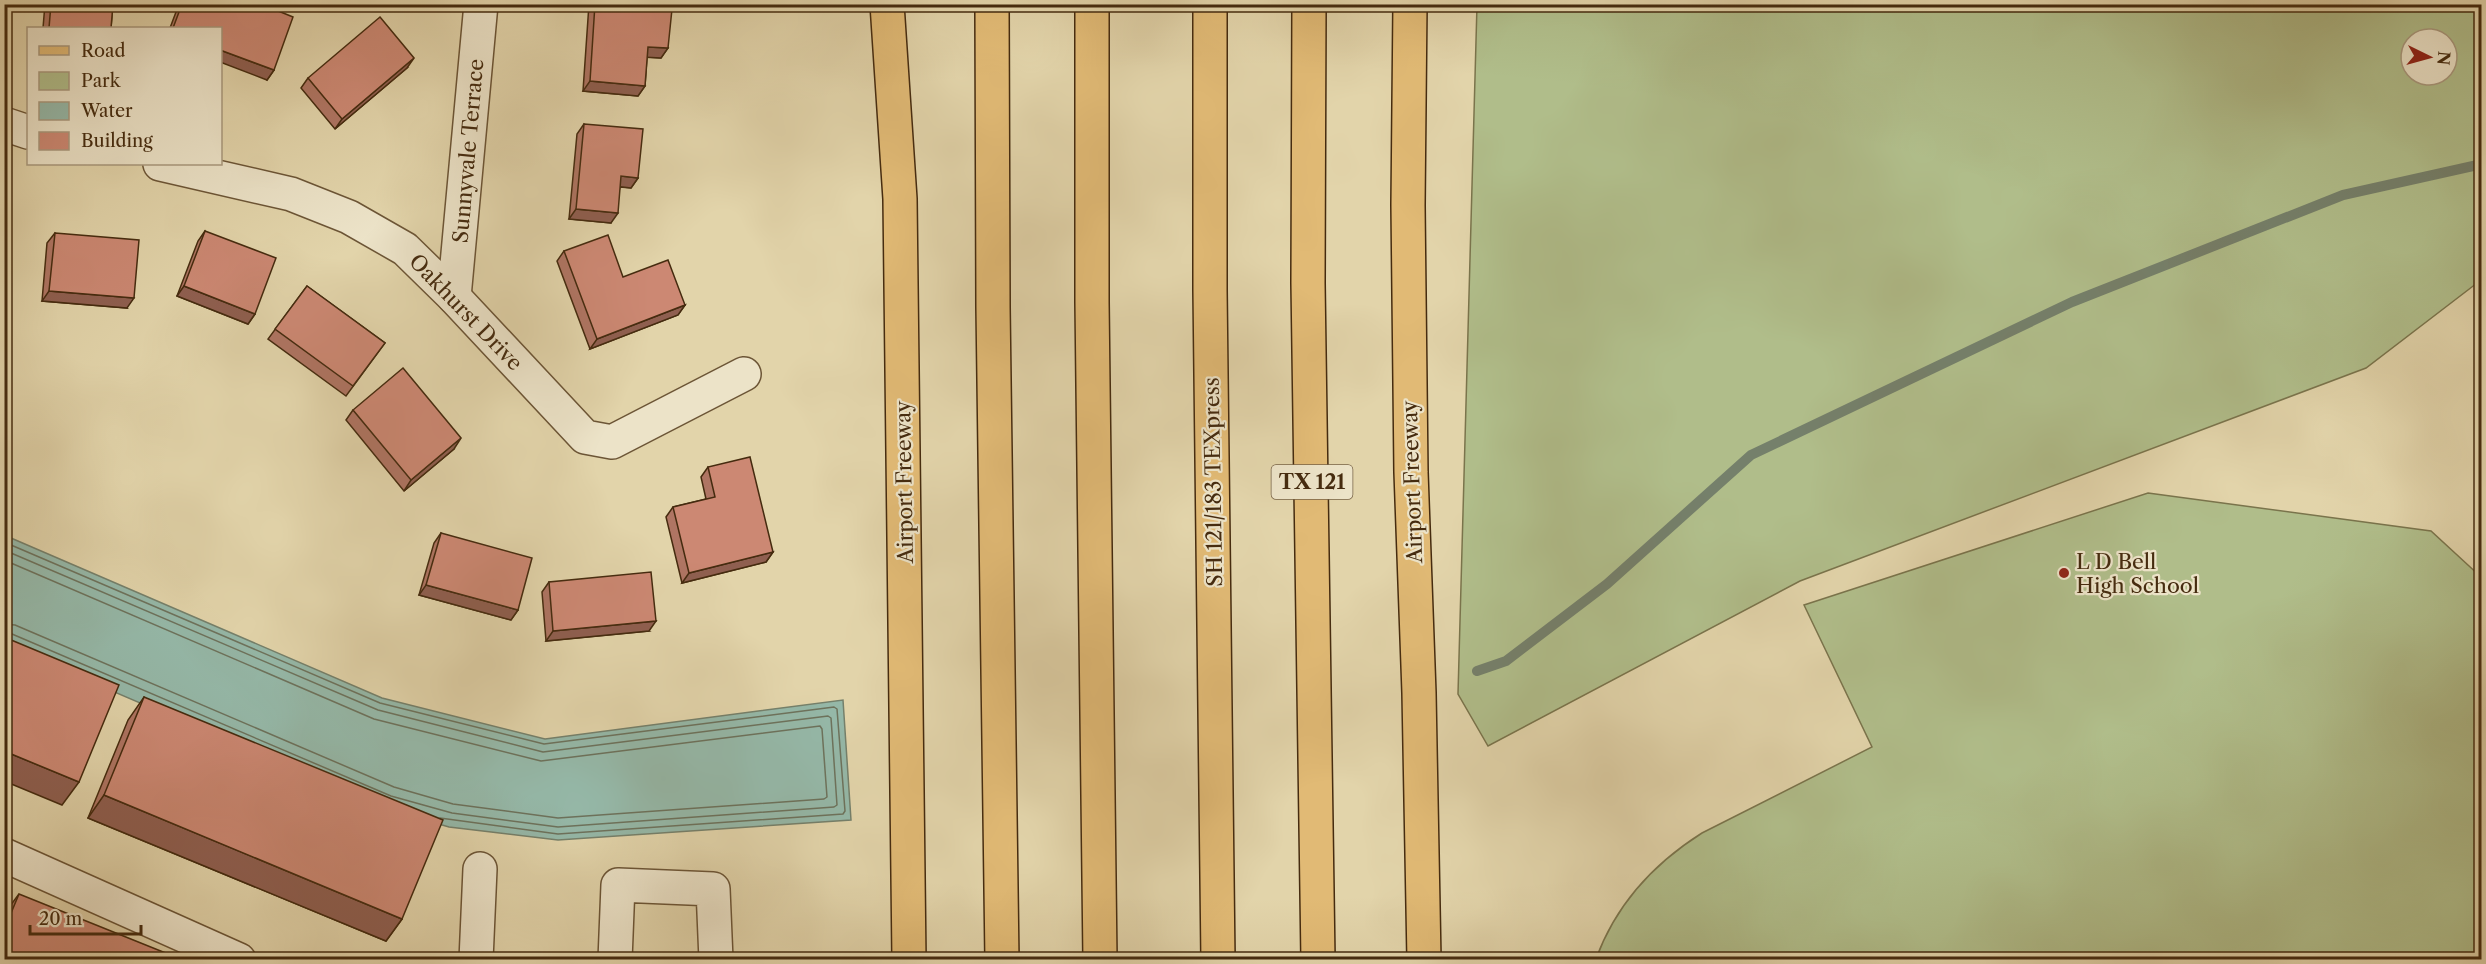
<svg xmlns="http://www.w3.org/2000/svg" width="2486" height="964" font-family="'Libre Caslon Text',serif">
<rect width="100%" height="100%" fill="#e2d4aa"/>
<filter id="stains"><feTurbulence type="fractalNoise" baseFrequency=".00333" numOctaves="4"/><feColorMatrix values="0 0 0 0 .2 0 0 0 0 .09 0 0 0 0 .02 0 0 0 .5 -.17"/></filter>
<radialGradient id="worn" r=".72"><stop offset=".6" stop-color="#630" stop-opacity="0"/><stop offset="1" stop-color="#630" stop-opacity=".3"/></radialGradient>
<g fill="#b0bd8a" stroke="#7a744c" stroke-width="1.5" fill-rule="evenodd">
<path d="M1477,5H2481V280L2366,368L1800,581L1488,746L1458,694ZM2411,39H2447V75H2411Z"/>
<path d="M2148,493L2431,531L2481,577V959H1596C1616,904 1653,864 1702,833L1872,747L1804,605Z"/>
</g>
<polygon fill="#95b8a8" stroke="#75806b" stroke-width="1.5" points="4,535 382,698 545,739 843,700 851,820 558,840 449,827 387,809 5,645"/>
<g fill="none" stroke-linecap="round" stroke-linejoin="round">
<g stroke="#6d725c" stroke-width="1.5">
<polyline points="4,542 380,703 544,744 834,707 837,709 845,811 843,814 558,834 440,818"/>
<polyline points="4,550 378,710 543,752 828,716 831,718 837,805 834,807 558,827 452,813 391,796 12,634 4,633"/>
<polyline points="4,560 374,719 541,761 820,726 822,729 827,797 824,799 558,818 453,804 394,787 15,625 4,624"/>
</g>
<polyline stroke="#75806b" stroke-width="10" points="1477,671 1506,661 1607,584 1751,455 2072,302 2343,195 2482,164"/>
<g stroke="#6c5536" stroke-width="36">
<g id="minor">
<polyline points="4,124 28,132"/>
<polyline points="160,164 291,194 349,217 405,249 454,297 585,437 612,442 744,374"/>
<polyline points="454,297 481,4"/>
<polyline points="4,855 239,960"/>
<polyline points="476,960 480,869"/>
<polyline points="615,960 618,885 713,889 716,960"/>
</g>
</g>
<g stroke="#452b0f" stroke-width="36">
<g id="major">
<polyline points="887,4 900,199 909,960"/>
<polyline points="1410,4 1408,205 1411,472 1419,693 1424,960"/>
</g>
</g>
<g stroke="#452b0f" stroke-width="36">
<g id="highway">
<polyline points="992,4 993,307 1002,960"/>
<polyline points="1092,4 1092,302 1100,960"/>
<polyline points="1210,4 1210,290 1218,960"/>
<polyline points="1309,4 1308,283 1318,960"/>
</g>
</g>
<use href="#minor" stroke="#ece3c8" stroke-width="33"/>
<use href="#major" stroke="#e1ba75" stroke-width="33"/>
<use href="#highway" stroke="#e1ba75" stroke-width="33"/>
</g>
<g fill="#af7563" stroke="#452b0f" stroke-width="1.5">
<polygon points="45,4 113,4 111,28 43,28"/>
<polygon points="179,4 261,4 274,70 267,80 220,28 170,28"/>
<polygon points="589,4 651,4 651,8 668,48 661,58 647,57 645,86 638,96 583,91"/>
<polygon points="407,68 335,129 301,88 308,78"/>
<polygon points="584,124 638,178 631,188 620,187 611,223 569,219 577,134"/>
<polygon points="205,231 255,314 248,324 177,296 198,241"/>
<polygon points="55,233 127,308 42,301 47,243"/>
<polygon points="564,251 623,277 685,305 678,315 590,349 557,261"/>
<polygon points="307,286 385,343 346,396 268,339"/>
<polygon points="353,410 454,449 404,491 346,420"/>
<polygon points="708,467 773,552 766,562 682,583 666,517 673,507 706,499 701,477"/>
<polygon points="441,533 518,610 511,620 419,595 434,543"/>
<polygon points="549,582 649,631 546,641 542,592"/>
<polygon points="144,697 402,919 386,941 88,818 128,720"/>
<polygon points="19,894 4,960 4,914"/>
</g>
<g fill="#8f5f50" stroke="#452b0f" stroke-width="1.5">
<polygon points="648,47 668,48 661,58 641,57"/>
<polygon points="220,50 274,70 267,80 220,62"/>
<polygon points="414,58 407,68 335,129 342,119"/>
<polygon points="590,81 645,86 638,96 583,91"/>
<polygon points="621,176 638,178 631,188 614,186"/>
<polygon points="576,209 618,213 611,223 569,219"/>
<polygon points="184,286 255,314 248,324 177,296"/>
<polygon points="49,291 134,298 127,308 42,301"/>
<polygon points="685,305 678,315 590,349 597,339"/>
<polygon points="461,438 454,449 404,491 411,480"/>
<polygon points="773,552 766,562 682,583 689,573"/>
<polygon points="426,585 518,610 511,620 419,595"/>
<polygon points="656,621 649,631 546,641 553,631"/>
<polygon points="4,751 79,782 62,805 4,781"/>
<polygon points="104,795 402,919 386,941 88,818"/>
</g>
<g fill="#cc8873" stroke="#452b0f" stroke-width="1.5">
<polygon points="51,4 113,4 111,28 49,28"/>
<polygon points="182,4 261,4 293,17 274,70 220,50 220,28 173,28"/>
<polygon points="595,4 651,4 651,8 672,9 668,48 648,47 645,86 590,81"/>
<polygon points="380,17 414,58 342,119 308,78"/>
<polygon points="584,124 643,129 638,178 621,176 618,213 576,209"/>
<polygon points="205,231 276,258 255,314 184,286"/>
<polygon points="55,233 139,240 134,298 49,291"/>
<polygon points="608,235 623,277 668,260 685,305 597,339 564,251"/>
<polygon points="307,286 385,343 353,386 275,329"/>
<polygon points="4,302 8,302 4,328"/>
<polygon points="403,368 461,438 411,480 353,410"/>
<polygon points="750,457 773,552 689,573 673,507 715,497 708,467"/>
<polygon points="441,533 532,558 518,610 426,585"/>
<polygon points="651,572 656,621 553,631 549,582"/>
<polygon points="4,637 119,685 79,782 4,751"/>
<polygon points="144,697 443,820 402,919 104,795"/>
<polygon points="19,894 183,960 4,960 4,930"/>
</g>
<circle fill="#8f2418" stroke="#ece3c8" stroke-width="2" cx="2064" cy="573" r="6"/>
<g text-anchor="middle" dominant-baseline="central" stroke-width="4.5" stroke-linejoin="round" paint-order="stroke">
<rect fill="#ece3c8" stroke="#776246" stroke-width="1.5" x="1271.5" y="465" width="81" height="34" rx="4.5"/>
<g font-size="20" font-weight="bold" fill="#452b0f">
<text x="1312" y="482">TX 121</text>
</g>
<g font-size="21" fill="#452b0f" stroke="#ece3c8">
<text transform="translate(468 151) rotate(-85)">Sunnyvale Terrace</text>
<text transform="translate(466 312) rotate(46)">Oakhurst Drive</text>
<text transform="translate(904 482) rotate(-91)">Airport Freeway</text>
<text transform="translate(1213 482) rotate(-91)">SH 121/183 TEXpress</text>
<text transform="translate(1412 482) rotate(-92)">Airport Freeway</text>
</g>
<g font-size="21" fill="#452b0f" stroke="#ece3c8" text-anchor="start">
<text x="2076" y="561">L D Bell<tspan x="2076" dy="24">High School</tspan></text>
</g>
</g>
<rect width="2486" height="964" fill="none" stroke="#e2d4aa" stroke-width="24"/>
<rect x="6" y="6" width="2474" height="952" fill="none" stroke="#452b0f" stroke-width="3"/>
<rect x="12" y="12" width="2462" height="940" fill="none" stroke="#452b0f" stroke-width="1.5"/>
<rect x="27" y="27" width="195" height="138" fill="#ece3c8" stroke="#a9997e" stroke-width="1.5"/>
<rect x="39" y="46" width="30" height="9" fill="#e1ba75" stroke="#a9997e" stroke-width="1.5"/>
<text x="81" y="57" font-size="18" fill="#452b0f">Road</text>
<rect x="39" y="72" width="30" height="18" fill="#b0bd8a" stroke="#a9997e" stroke-width="1.5"/>
<text x="81" y="87" font-size="18" fill="#452b0f">Park</text>
<rect x="39" y="102" width="30" height="18" fill="#95b8a8" stroke="#a9997e" stroke-width="1.5"/>
<text x="81" y="117" font-size="18" fill="#452b0f">Water</text>
<rect x="39" y="132" width="30" height="18" fill="#cc8873" stroke="#a9997e" stroke-width="1.5"/>
<text x="81" y="147" font-size="18" fill="#452b0f">Building</text>
<g transform="translate(2429 57) rotate(95)"><circle r="28" fill="#ece3c8" stroke="#a9997e" stroke-width="1.5"/>
<path d="M0-4.5L10 22L0 15L-10 22Z" fill="#8f2418"/>
<text y="-9" font-size="16" font-weight="bold" text-anchor="middle" fill="#452b0f">N</text>
</g>
<path d="M30 925v9h111v-9" fill="none" stroke="#452b0f" stroke-width="3"/>
<text x="39" y="925" font-size="18" fill="#452b0f" stroke="#ece3c8" stroke-width="4.5" paint-order="stroke">20 m</text>
<rect width="100%" height="100%" filter="url(#stains)"/>
<rect width="100%" height="100%" fill="url(#worn)"/>
</svg>
